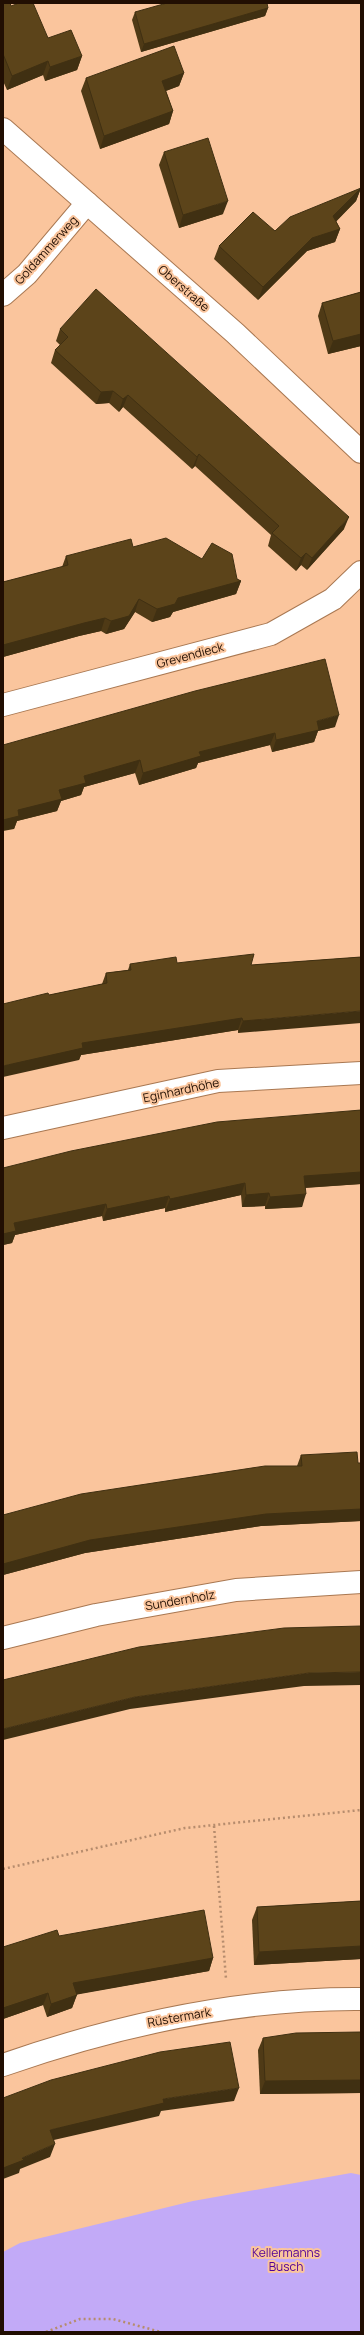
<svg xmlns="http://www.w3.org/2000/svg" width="364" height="2335" font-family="Manrope,sans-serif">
<rect width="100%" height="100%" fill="#fac59d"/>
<polygon fill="#c2aaf7" points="351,2173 361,2175 361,2332 3,2332 3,2252 20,2243 193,2201"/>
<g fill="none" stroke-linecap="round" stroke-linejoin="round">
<g stroke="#a97852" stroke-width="24">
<g id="minor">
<polyline points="3,129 235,333 361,452"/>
<polyline points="3,295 27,274 87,203"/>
<polyline points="3,705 271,634 333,599 361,572"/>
<polyline points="3,1128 218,1081 361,1073"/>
<polyline points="3,1638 96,1615 236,1590 361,1582"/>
<path d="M3,2065C118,2025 239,1998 361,1999"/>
</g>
</g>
<g stroke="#b68c6d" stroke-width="2.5" stroke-dasharray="2 3" stroke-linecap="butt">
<polyline points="214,1826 226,1979"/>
<polyline points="3,1869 185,1828 361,1810"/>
<polyline points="46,2332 80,2319 113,2319 161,2332"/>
</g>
<use href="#minor" stroke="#fff" stroke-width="22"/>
</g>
<g fill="#4f3a16">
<polygon points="3,3 11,6 48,38 82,56 77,70 45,81 43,75 7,90 3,81"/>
<polygon points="268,8 265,16 141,52 132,20 135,12"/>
<polygon points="184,73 179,86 166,91 173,111 169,124 100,149 81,91 86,78"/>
<polygon points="164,152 223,214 179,228 159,165"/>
<polygon points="361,188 356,201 336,221 340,229 335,242 307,251 258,300 214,259 219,246 275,231"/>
<polygon points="361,292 361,347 361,346 328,354 318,316 322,303"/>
<polygon points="60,329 344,529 307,570 301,565 296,571 268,546 271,535 195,466 192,469 123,407 119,412 109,403 96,404 51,363 55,350 60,345 56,341"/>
<polygon points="133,547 237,579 241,581 236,594 173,612 170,617 152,622 135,612 124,629 106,634 101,631 79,636 3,657 3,582 62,567 66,556"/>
<polygon points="335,727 318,731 314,742 272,752 270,745 198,763 196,768 139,785 135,773 84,787 81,795 61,801 57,811 17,821 14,829 3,745"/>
<polygon points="361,957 238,1033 238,1030 81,1055 79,1060 49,995 102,984 106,973 128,970 130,964 177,963 251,965"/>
<polygon points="361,1110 361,1184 305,1188 302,1207 265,1209 265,1206 242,1207 241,1195 165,1212 165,1208 103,1221 102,1216 15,1235 12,1243 3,1245 3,1168"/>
<polygon points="301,1455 358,1463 361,1463 361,1521 261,1526 85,1553 3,1575 3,1515 297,1466"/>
<polygon points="361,1901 361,1959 254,1965 252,1920 257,1907"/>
<polygon points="59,1936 213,1958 209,1971 77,1994 72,2008 47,2017 43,2005 3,2019 3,1947"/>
<polygon points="361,2032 361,2093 260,2094 258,2050 263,2038"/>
</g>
<g fill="#403012">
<polygon points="268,8 265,16 141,52 144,44"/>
<polygon points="82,56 77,70 45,81 50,67"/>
<polygon points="48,61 43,75 7,90 12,76"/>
<polygon points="184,73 179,86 157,94 162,81"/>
<polygon points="173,111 169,124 100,149 104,136"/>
<polygon points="361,188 356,201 329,229 333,216"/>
<polygon points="228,201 223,214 179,228 183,215"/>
<polygon points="340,229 335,242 307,251 258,300 263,287 312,238"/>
<polygon points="361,334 361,346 328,354 333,341"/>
<polygon points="113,391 109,403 96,404 101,392"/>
<polygon points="128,395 123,407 119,412 123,399"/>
<polygon points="199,454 195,466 192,469 197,457"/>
<polygon points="349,517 344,529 307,570 312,558"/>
<polygon points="306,553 301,565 296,571 301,558"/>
<polygon points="241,581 236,594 173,612 170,617 152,622 157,609 178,598"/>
<polygon points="139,599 135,612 124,629 106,634 111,621"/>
<polygon points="105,618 101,631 79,636 3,657 3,645 84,623"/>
<polygon points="339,715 335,727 318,731 314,742 272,752 276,740 317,721"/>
<polygon points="275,733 270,745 198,763 196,768 139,785 143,773 199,752"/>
<polygon points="140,760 135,773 84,787 81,795 61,801 57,811 17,821 14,829 3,831 3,820 18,810 59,790 84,776"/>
<polygon points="361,1011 361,1023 238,1033 243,1021"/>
<polygon points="242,1018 238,1030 81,1055 79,1060 3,1077 3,1066 82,1043"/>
<polygon points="361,1172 361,1184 300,1188 304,1176"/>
<polygon points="245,1183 241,1195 165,1212 170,1199"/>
<polygon points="269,1193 265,1206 242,1207 246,1195"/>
<polygon points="306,1194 302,1207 265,1209 270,1197"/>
<polygon points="169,1196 165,1208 103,1221 107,1209"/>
<polygon points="106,1204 102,1216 15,1235 12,1243 3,1245 3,1234 14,1223"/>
<polygon points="361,1509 361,1521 261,1526 85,1553 3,1575 3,1564 90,1540 266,1514"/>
<polygon points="361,1672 361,1685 304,1686 130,1709 3,1740 3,1729 135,1697 309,1673"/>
<polygon points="361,1946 361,1959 254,1965 259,1952"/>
<polygon points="213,1958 209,1971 69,1996 73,1983"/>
<polygon points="48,1993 43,2005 3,2019 3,2008"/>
<polygon points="77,1995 72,2008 47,2017 51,2004"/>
<polygon points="361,2080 361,2093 260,2094 265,2081"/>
<polygon points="239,2088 234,2101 161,2111 159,2116 45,2142 50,2130 163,2099"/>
<polygon points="55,2144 50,2157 20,2169 19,2173 3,2179 3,2168 22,2158"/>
</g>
<g fill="#5c441a" stroke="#403012">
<polygon points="3,3 10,3 11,6 19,3 33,3 48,38 71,30 82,56 50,67 48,61 12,76 3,54"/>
<polygon points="167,3 267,3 268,8 144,44 135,12"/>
<polygon points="174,46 184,73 162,81 173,111 104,136 86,78"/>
<polygon points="208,138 228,201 183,215 164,152"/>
<polygon points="361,188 333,216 340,229 312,238 263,287 219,246 253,212 275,231 290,217"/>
<polygon points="96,289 349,517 312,558 306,553 301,558 272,533 279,526 199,454 197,457 128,395 123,399 113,391 101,392 55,350 68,337 60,329"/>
<polygon points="361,292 361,334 333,341 322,303"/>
<polygon points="166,538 202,559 212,543 232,554 237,579 241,581 178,598 175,604 157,609 139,599 129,616 111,621 105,618 84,623 3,645 3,582 68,565 66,556 131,539 133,547"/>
<polygon points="325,659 339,715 317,721 319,730 276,740 275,733 199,752 201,756 143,773 140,760 84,776 86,783 59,790 62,799 18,810 19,816 3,820 3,745 195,691"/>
<polygon points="254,954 251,965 361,957 361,1011 243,1021 242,1018 82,1043 83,1048 3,1066 3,1004 48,993 49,995 107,983 106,973 131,970 130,964 176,957 177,963"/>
<polygon points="361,1110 361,1172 304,1176 306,1194 270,1197 269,1193 246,1195 245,1183 170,1199 169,1196 107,1209 106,1204 14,1223 16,1231 3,1234 3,1168 71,1151 217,1122"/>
<polygon points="357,1452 358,1463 361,1463 361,1509 266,1514 90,1540 3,1564 3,1515 81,1494 265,1466 302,1466 301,1455"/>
<polygon points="361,1626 361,1672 309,1673 135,1697 3,1729 3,1680 139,1647 284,1628"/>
<polygon points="361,1901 361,1946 259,1952 257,1907"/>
<polygon points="204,1910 213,1958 73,1983 77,1995 51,2004 48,1993 3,2008 3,1947 57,1930 59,1936"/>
<polygon points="361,2032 361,2080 265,2081 263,2038 296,2033"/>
<polygon points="230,2042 239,2088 163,2099 164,2103 50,2130 55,2144 22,2158 24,2160 3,2168 3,2098 51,2080 160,2052"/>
</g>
<g text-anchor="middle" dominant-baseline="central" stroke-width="4" stroke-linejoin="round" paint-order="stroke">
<g font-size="12" fill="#210e02" stroke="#fac59d">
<text transform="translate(46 250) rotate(-48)">Goldammerweg</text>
<text transform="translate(184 288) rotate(41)">Oberstraße</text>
<text transform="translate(190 655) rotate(-15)">Grevendieck</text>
<text transform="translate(181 1090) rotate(-12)">Eginhardhöhe</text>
<text transform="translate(180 1600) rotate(-10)">Sundernholz</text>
<text transform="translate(179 2017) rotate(-10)">Rüstermark</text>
</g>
<g font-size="12" fill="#510196" stroke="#fac59d">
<text x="286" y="2252">Kellermanns<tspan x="286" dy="14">Busch</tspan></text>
</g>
</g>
<rect width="364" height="2335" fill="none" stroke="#210e02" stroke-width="8"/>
</svg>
